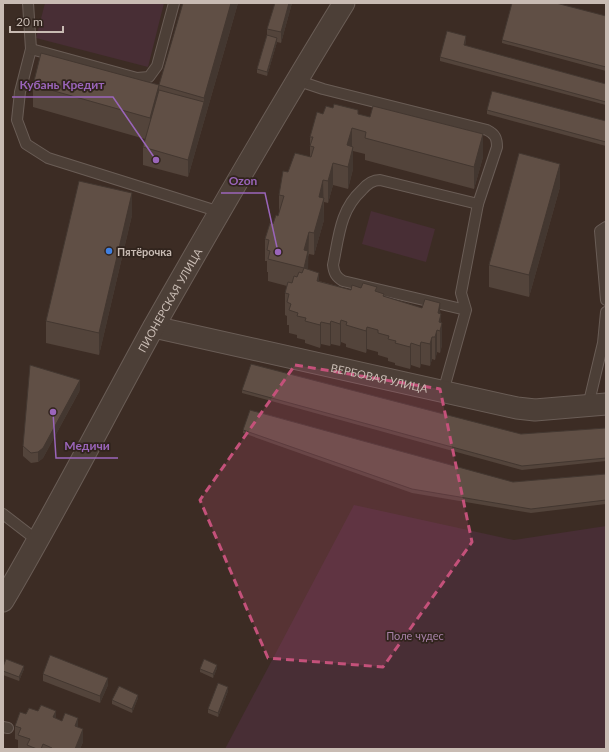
<svg xmlns="http://www.w3.org/2000/svg" width="609" height="752" font-family="Lato,sans-serif">
<rect width="100%" height="100%" fill="#3c2c24"/>
<g fill="#482e35">
<polygon points="45,3 164,3 148,67 36,38"/>
<polygon points="371,211 435,229 426,262 362,244"/>
<polygon points="354,505 514,540 606,526 606,749 225,749"/>
</g>
<g fill="none" stroke-linecap="round" stroke-linejoin="round">
<g stroke="#6a5d56" stroke-width="12">
<g id="service">
<polyline points="28,3 31,49 20,92 17,120 26,144 48,158 220,212"/>
<polyline points="31,49 137,78 149,77 157,66 174,3"/>
<path d="M296,80L323,89L487,130C495,134 497,138 497,147L478,204"/>
<polyline points="606,227 600,231 606,300"/>
<path d="M443,392L466,310L461,293L478,204L380,180C372,180 367,184 362,190C340,210 339,236 333,265C334,273 336,277 343,281L466,310"/>
<polyline points="588,406 603,343 606,312"/>
<polyline points="3,514 38,541"/>
<polyline points="3,727 8,728"/>
</g>
</g>
<g stroke="#6a5d56" stroke-width="23">
<g id="minor">
<path id="s1" d="M154,327L517,408L535,410L606,404"/>
<path id="s2" d="M3,601C56,511 103,419 153,328C215,219 278,110 344,3"/>
</g>
</g>
<use href="#service" stroke="#4c3f37" stroke-width="10"/>
<use href="#minor" stroke="#4c3f37" stroke-width="21"/>
</g>
<g fill="#53443b">
<polygon points="238,3 188,177 143,165 143,147 145,139 33,107 33,85 159,85"/>
<polygon points="292,3 281,43 277,42 267,76 257,73 257,69 267,35 267,29"/>
<polygon points="606,16 606,71 502,43 502,40"/>
<polygon points="466,40 465,46 606,84 606,105 440,61 440,57"/>
<polygon points="333,108 358,114 483,157 474,189 365,160 365,154 353,151 353,169 348,189 333,185 328,203 324,202 324,220 314,255 309,254 308,257 308,270 319,281 351,290 361,288 377,291 384,296 422,308 440,313 442,345 440,353 437,352 435,360 432,359 430,366 421,364 420,368 411,365 410,369 395,365 395,363 388,361 388,358 378,355 378,352 367,349 366,353 346,347 346,344 341,342 340,346 331,344 330,346 321,344 320,348 305,343 305,340 297,338 297,335 289,333 289,325 287,325 287,316 285,315 285,293 287,286 268,281 268,272 267,272 267,261 265,261 265,239 278,216 279,214 279,195 288,172 310,157 310,137 323,114"/>
<polygon points="487,110 606,121 606,146 487,114"/>
<polygon points="560,187 529,297 489,287 489,265"/>
<polygon points="132,215 99,355 46,343 46,321"/>
<polygon points="80,390 43,458 38,462 31,463 23,456 23,446"/>
<polygon points="242,390 521,434 606,428 606,461 522,470 242,393"/>
<polygon points="243,430 513,482 606,474 606,504 531,513 412,493 243,433"/>
<polygon points="3,667 24,669 19,681 3,675"/>
<polygon points="217,668 213,678 200,672 200,669"/>
<polygon points="43,674 108,685 100,703 43,681"/>
<polygon points="228,691 218,717 208,713 208,709"/>
<polygon points="138,698 132,713 112,704 112,700"/>
<polygon points="26,714 78,727 83,742 80,749 21,749 18,748 18,740 15,739 15,726"/>
</g>
<g fill="#433730">
<polygon points="231,3 238,3 188,177 188,160 204,102 204,98"/>
<polygon points="289,3 292,3 281,43 281,32"/>
<polygon points="466,36 466,40 464,49 464,45"/>
<polygon points="277,38 277,42 267,76 267,72"/>
<polygon points="159,85 159,108 150,141 150,118"/>
<polygon points="352,128 352,151 347,168 347,145"/>
<polygon points="483,134 483,157 474,189 474,167"/>
<polygon points="353,147 353,169 348,189 348,167"/>
<polygon points="333,163 333,185 328,203 328,181"/>
<polygon points="560,164 560,187 529,297 529,275"/>
<polygon points="323,180 324,220 314,255 314,233 319,197"/>
<polygon points="132,193 132,215 99,355 99,333"/>
<polygon points="309,232 308,273 304,291 304,250"/>
<polygon points="319,273 319,295 317,281"/>
<polygon points="440,303 441,328 442,323 442,345 440,353 440,331 438,313"/>
<polygon points="341,320 341,342 340,346 340,324"/>
<polygon points="331,321 331,344 330,346 330,324"/>
<polygon points="321,322 321,344 320,348 320,325"/>
<polygon points="367,327 367,349 366,353 366,331"/>
<polygon points="437,330 437,352 435,360 435,337"/>
<polygon points="432,337 432,359 430,366 430,344"/>
<polygon points="421,342 421,364 420,368 420,346"/>
<polygon points="411,343 411,365 410,369 410,347"/>
<polygon points="80,380 80,390 43,458 38,462 38,452"/>
<polygon points="217,665 217,668 213,678 213,674"/>
<polygon points="24,666 24,669 19,681 19,677"/>
<polygon points="108,678 108,685 100,703 100,696"/>
<polygon points="228,687 228,691 218,717 218,713"/>
<polygon points="138,695 138,698 132,713 132,709"/>
<polygon points="56,711 56,724 53,717"/>
<polygon points="78,718 78,732 75,726"/>
<polygon points="83,729 83,742 80,749 75,749"/>
</g>
<g fill="#604f45" stroke="#433730">
<polygon points="183,3 231,3 204,98 159,85 150,118 33,85 41,53 159,85"/>
<polygon points="275,3 289,3 281,32 267,29"/>
<polygon points="512,3 556,3 606,16 606,67 502,40"/>
<polygon points="447,31 466,36 464,45 606,84 606,102 440,57"/>
<polygon points="267,35 277,38 267,72 257,69"/>
<polygon points="159,90 204,102 188,160 143,147"/>
<polygon points="492,91 606,121 606,142 487,110"/>
<polygon points="334,104 358,110 358,114 370,117 373,106 483,134 474,167 365,138 366,132 352,128 347,145 353,147 348,167 333,163 328,181 323,180 319,197 324,198 314,233 309,232 304,250 308,251 304,268 319,273 317,281 351,290 352,285 361,288 363,283 377,287 375,291 384,294 383,296 422,308 425,299 440,303 438,313 441,314 439,322 442,323 440,331 437,330 435,337 432,337 430,344 421,342 420,346 411,343 410,347 395,343 396,341 388,339 389,336 378,333 378,330 367,327 366,331 346,325 347,322 341,320 340,324 331,321 330,324 321,322 320,325 305,321 306,318 297,316 298,313 289,310 291,304 287,302 289,294 285,293 288,282 292,283 294,276 297,277 299,272 302,273 304,268 268,259 270,251 267,250 269,240 265,239 270,223 273,224 276,215 278,216 284,196 279,195 283,171 288,172 295,153 311,157 314,147 310,146 313,137 310,137 317,112 323,114 326,106 333,108"/>
<polygon points="519,153 560,164 529,275 489,265"/>
<polygon points="79,181 132,193 99,333 46,321"/>
<polygon points="251,364 521,434 606,428 606,458 522,466 242,390"/>
<polygon points="30,365 80,380 43,448 38,452 31,453 23,446"/>
<polygon points="250,410 513,482 606,474 606,500 531,509 412,489 243,430"/>
<polygon points="50,655 108,678 100,696 43,674"/>
<polygon points="6,659 24,666 19,677 3,671 3,667"/>
<polygon points="204,659 217,665 213,674 200,669"/>
<polygon points="218,683 228,687 218,713 208,709"/>
<polygon points="119,686 138,695 132,709 112,700"/>
<polygon points="41,705 56,711 53,717 62,721 65,713 78,718 75,726 83,729 75,749 51,749 52,748 43,744 41,749 37,749 27,745 30,739 18,735 21,728 15,726 20,712 26,714 29,708 38,711"/>
</g>
<path fill="#c4517a" fill-opacity="0.2" stroke="#c4517a" stroke-width="3" stroke-dasharray="8 5" stroke-linejoin="round" d="M295,365L440,389L472,542L383,667L268,658L200,500Z"/>
<circle fill="#3f7fe0" stroke="#31241d" stroke-width="1.5" cx="109" cy="251" r="4"/>
<g text-anchor="middle" dominant-baseline="central" stroke-width="3.5" stroke-linejoin="round" paint-order="stroke">
<g font-size="11" font-weight="bold" fill="#c8bbb3" stroke="#31241d" text-anchor="start">
<text x="117" y="251">Пятёрочка</text>
</g>
<g font-size="11" fill="#c8bbb3" stroke="#31241d">
<text stroke="none"><textPath href="#s2" startOffset="344">ПИОНЕРСКАЯ УЛИЦА</textPath></text>
<text stroke="none"><textPath href="#s1" startOffset="231">ВЕРБОВАЯ УЛИЦА</textPath></text>
</g>
<g font-size="11" fill="#a781a7" stroke="#31241d">
<text x="415" y="635">Поле чудес</text>
</g>
</g>
<path fill="none" stroke="#9a65ba" stroke-width="1.5" d="M156 160L113 97H12M278 252L265 193H221M53 412L56 458H118"/>
<g fill="#9a65ba" stroke="#31241d" stroke-width="1.5">
<circle cx="156" cy="160" r="4"/>
<circle cx="278" cy="252" r="4"/>
<circle cx="53" cy="412" r="4"/>
</g>
<g font-size="12" text-anchor="middle" font-weight="bold" fill="#9a65ba" stroke="#31241d" stroke-width="3.5" stroke-linejoin="round" paint-order="stroke">
<text x="62" y="89">Кубань Кредит</text>
<text x="243" y="185">Ozon</text>
<text x="87" y="450">Медичи</text>
</g>
<rect width="609" height="752" fill="none" stroke="#c8bbb3" stroke-width="8"/>
<path d="M10 26v6h53v-6" fill="none" stroke="#c8bbb3" stroke-width="2"/>
<text x="16" y="26" font-size="12" fill="#c8bbb3" stroke="#31241d" stroke-width="3" paint-order="stroke">20 m</text>
</svg>
